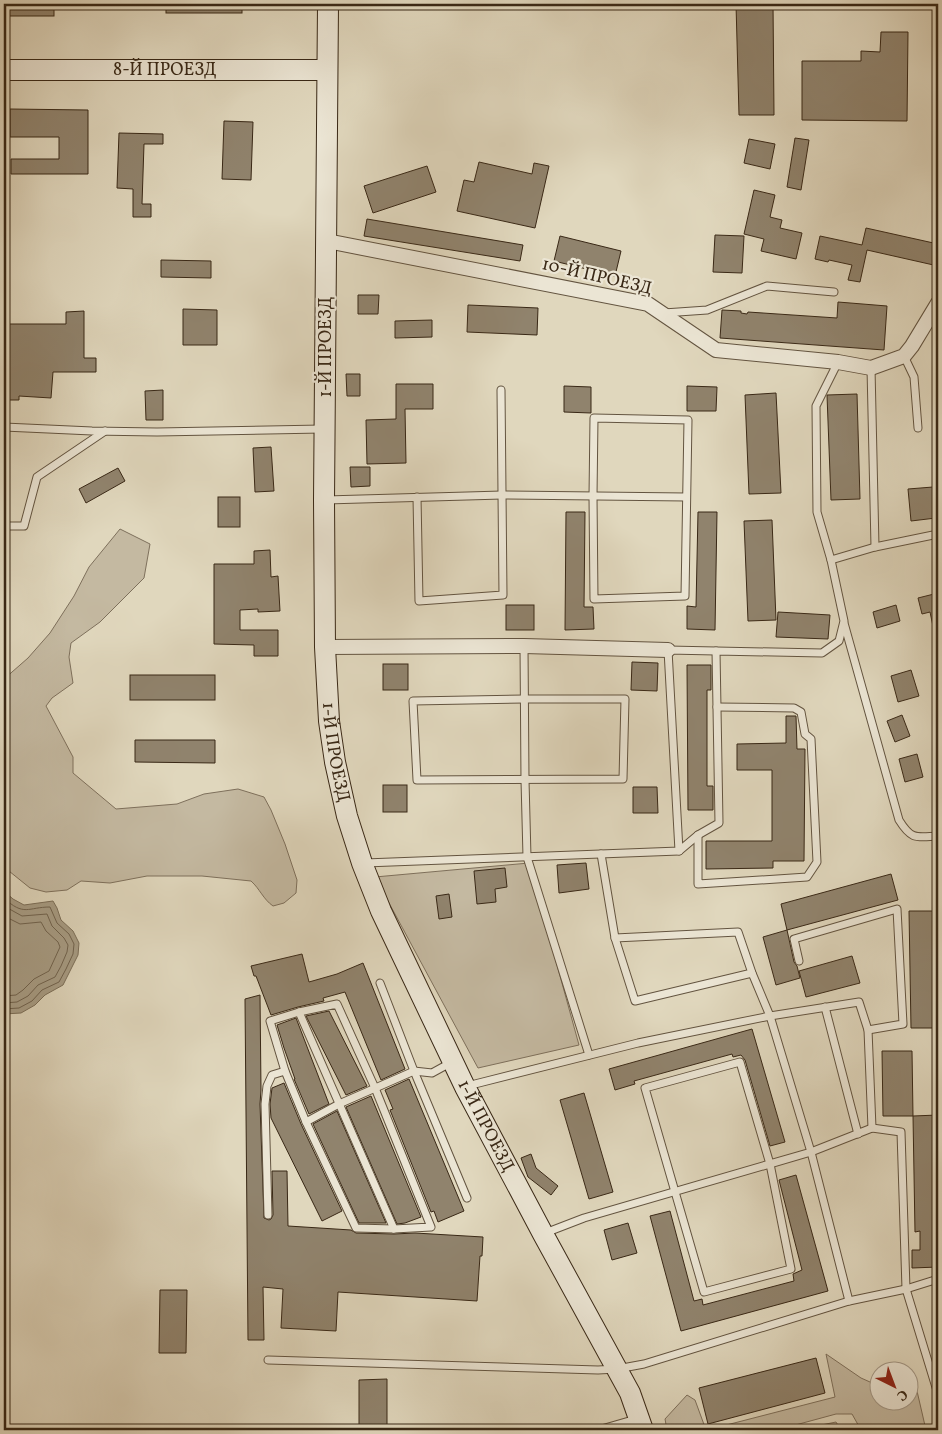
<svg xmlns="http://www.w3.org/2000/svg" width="942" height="1434" font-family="Vollkorn,serif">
<rect width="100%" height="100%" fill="#e0d7bd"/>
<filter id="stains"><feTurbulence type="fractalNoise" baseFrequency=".004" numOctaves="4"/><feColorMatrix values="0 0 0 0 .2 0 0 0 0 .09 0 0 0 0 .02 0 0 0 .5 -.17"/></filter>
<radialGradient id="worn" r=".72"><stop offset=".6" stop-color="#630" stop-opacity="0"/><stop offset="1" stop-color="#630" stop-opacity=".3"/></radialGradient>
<g fill="#c4b9a1" stroke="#7e705c">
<path d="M120,529L150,544L144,578L100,622L71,643L69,657L73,683L52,698L46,706L73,757V773L116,809L177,804L204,794L238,789L264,797L271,810L285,844L297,880L296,893L284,903L273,906C263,899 260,889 251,881L202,876H147L110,883L81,881L67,890L46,892L30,888L4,867V679L28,658L50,633L74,596L89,567Z"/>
<polygon points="529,863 579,1045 478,1068 375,877"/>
<polygon points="826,1354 861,1378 879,1386 880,1402 910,1402 910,1390 917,1391 926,1430 861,1430 852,1414 836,1414 777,1430 707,1430 835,1397"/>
<polygon points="687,1395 695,1400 706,1430 667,1430 665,1419"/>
<polygon points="836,1422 841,1430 797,1430"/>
</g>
<polygon fill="#a79c84" stroke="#7b6e58" points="4,891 13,899 24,905 53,901 57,908 61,920 73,931 79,943 78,955 63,985 45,995 35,1005 21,1013 4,1014"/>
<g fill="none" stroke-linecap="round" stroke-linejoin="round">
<g stroke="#70624d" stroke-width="1">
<path d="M4,898C24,917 28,907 50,907L57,923L69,934L74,944L73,954L66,969L59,982L42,990L32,1001L19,1008L4,1009"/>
<polyline points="4,906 22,916 47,914 52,926 64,938 68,945 67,952 61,966 55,977 38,985 28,996 17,1002 4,1003"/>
<polyline points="4,916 20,924 41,922 46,931 58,942 60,947 49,971 34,979 23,990 16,995 4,996"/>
</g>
</g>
<g fill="#90836d" stroke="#392816">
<rect x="4" y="4" width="50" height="12"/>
<rect x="166" y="4" width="76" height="9"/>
<polygon points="736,4 773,4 774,115 739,115"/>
<polygon points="881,32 908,32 907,121 802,120 802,61 861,61 861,51 880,52"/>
<polygon points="10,109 88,110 88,174 11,174 11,159 59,159 59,137 10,137"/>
<polygon points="224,121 253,122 251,180 222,179"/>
<polygon points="119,133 163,134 163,144 144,144 142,204 151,204 151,217 133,217 133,189 117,188"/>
<polygon points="795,138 809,140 801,190 787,187"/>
<polygon points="749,139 775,144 770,169 744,163"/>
<polygon points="479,162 532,174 534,163 549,166 535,228 457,211 464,180 474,182"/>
<polygon points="427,166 436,192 373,213 364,186"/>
<polygon points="754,190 775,195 770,217 782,220 780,228 802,233 796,259 761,251 764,239 744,234"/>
<polygon points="367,219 523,245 520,261 364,236"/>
<polygon points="866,228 938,244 938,266 867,250 860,282 848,280 852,265 829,260 828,262 815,259 820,236 862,245"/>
<polygon points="715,235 744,236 742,273 713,272"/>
<polygon points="560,236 621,251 615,276 554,261"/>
<polygon points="161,260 211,261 211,278 161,277"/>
<polygon points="358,295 379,295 378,314 358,314"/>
<polygon points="838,302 887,306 884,350 720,338 722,310 741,311 741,313 747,314 748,312 837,318"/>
<polygon points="468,305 538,308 537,335 467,332"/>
<polygon points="183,309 217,310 217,345 183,345"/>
<polygon points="84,311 84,358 96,358 96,372 53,372 51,398 19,396 19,400 4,400 4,324 66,324 66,312"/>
<polygon points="432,320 432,337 395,338 395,321"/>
<polygon points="346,374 360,374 360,396 347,396"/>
<polygon points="396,384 433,384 433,409 405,409 406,463 367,464 366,420 396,419"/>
<polygon points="564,386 591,387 591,413 564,412"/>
<polygon points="687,386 717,387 716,411 687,411"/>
<polygon points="163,390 163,420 146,420 145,391"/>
<polygon points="776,393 781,493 749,494 745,395"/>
<polygon points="857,394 860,499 831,500 827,395"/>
<polygon points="271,447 274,491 255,492 253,448"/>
<polygon points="350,467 370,467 370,486 351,487"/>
<polygon points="118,468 125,481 86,503 79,489"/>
<polygon points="933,487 936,518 911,521 908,489"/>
<rect x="218" y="497" width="22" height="30"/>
<polygon points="566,512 585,512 584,607 593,607 594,629 565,630"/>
<polygon points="698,512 717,512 715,630 687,629 687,606 696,607"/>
<polygon points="772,520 776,620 748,621 744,521"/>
<polygon points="270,550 271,577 278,576 280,611 258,612 258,609 240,610 240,630 278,630 278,656 254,656 254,645 214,644 214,564 254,564 254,551"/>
<polygon points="934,594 936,603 938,602 938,630 934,631 930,612 922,614 918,598"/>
<rect x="506" y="605" width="28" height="25"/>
<polygon points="896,605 900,621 877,628 873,612"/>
<polygon points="778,612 830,615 828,639 776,637"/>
<polygon points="632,662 658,663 657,691 631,690"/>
<rect x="383" y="664" width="25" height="26"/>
<polygon points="687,665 711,665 711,690 707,690 707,786 713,786 713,810 688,810"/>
<polygon points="911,670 919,696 898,702 891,676"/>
<rect x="130" y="675" width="85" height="25"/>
<polygon points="902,715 910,736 895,742 887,721"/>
<polygon points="786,716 796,716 797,749 805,749 804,861 773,861 773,868 706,869 706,841 772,841 772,770 737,770 737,744 786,743"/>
<polygon points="135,740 215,740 215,763 135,762"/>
<polygon points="917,754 923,777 905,782 899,759"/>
<rect x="383" y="785" width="24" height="27"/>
<polygon points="633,787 657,787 658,813 633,813"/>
<polygon points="586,863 589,889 559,893 557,865"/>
<polygon points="505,868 507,887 495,889 496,902 477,904 474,871"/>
<polygon points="891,874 898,900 787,930 781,904"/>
<polygon points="449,894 452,917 439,919 436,896"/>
<polygon points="909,911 935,911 938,1028 911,1028"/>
<polygon points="787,930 794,962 797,966 800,978 776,985 763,937"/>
<polygon points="302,954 309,982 337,974 363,963 405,1069 381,1080 345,992 323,998 324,1001 298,1007 271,1015 256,976 254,976 251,966"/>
<polygon points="852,956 860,983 806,997 799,971"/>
<polygon points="260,995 261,1090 260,1104 264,1218 269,1220 271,1219 273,1215 272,1171 287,1171 288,1226 351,1230 356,1233 394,1234 415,1233 483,1237 482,1256 480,1256 477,1301 338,1292 336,1331 281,1328 283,1289 263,1287 264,1340 248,1340 245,999"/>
<polygon points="329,1011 367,1086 346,1095 306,1016"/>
<polygon points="296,1018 329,1104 309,1114 294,1079 295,1079 284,1048 277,1025"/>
<polygon points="752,1029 785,1142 770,1146 745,1060 741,1055 733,1057 732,1054 634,1081 635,1084 615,1090 609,1069"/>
<polygon points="882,1051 912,1051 913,1116 883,1116"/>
<polygon points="409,1079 464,1211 438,1222 434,1211 431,1212 390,1110 393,1109 385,1090"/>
<polygon points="284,1083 301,1124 342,1211 322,1221 271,1118 270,1104 272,1088"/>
<polygon points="584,1093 613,1192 589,1199 560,1100"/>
<polygon points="371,1096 421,1217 405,1223 397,1224 346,1107"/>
<polygon points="337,1111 386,1223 359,1223 313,1124"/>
<polygon points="938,1115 938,1267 912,1268 912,1250 920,1250 920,1231 915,1232 913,1116"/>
<polygon points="531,1154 536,1168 558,1186 551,1195 528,1177 521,1158"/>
<polygon points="796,1175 828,1291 681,1331 650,1216 670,1211 694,1301 702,1299 703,1305 794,1281 793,1274 802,1270 779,1180"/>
<polygon points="628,1223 637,1253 612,1260 604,1230"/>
<polygon points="160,1290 187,1290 186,1353 159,1353"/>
<polygon points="816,1358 825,1393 708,1424 699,1388"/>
<polygon points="387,1379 387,1430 359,1430 359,1380"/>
</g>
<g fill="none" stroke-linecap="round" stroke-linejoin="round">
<g stroke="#635440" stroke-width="9">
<g id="lane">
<polyline points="664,313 707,310 767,286 834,292"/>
<polyline points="904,356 914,377 918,428"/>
<polyline points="871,368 875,547"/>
<polygon points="594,418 688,420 685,596 594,599 593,496"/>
<polyline points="4,427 92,431 157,432 322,429"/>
<polyline points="417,497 419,601 503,595 501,390"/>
<polyline points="326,500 502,495 686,497"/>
<polyline points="4,526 24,526 37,477 105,431"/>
<polyline points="831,560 875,547 938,534"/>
<path d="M844,623L899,820C912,841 917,837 938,836"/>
<polyline points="524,646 525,780 527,857 589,1055"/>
<polygon points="524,699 625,699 623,779 417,780 413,701"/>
<polyline points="698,835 698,884 807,877 817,862 811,739 805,734 801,712 794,708 717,707"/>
<polyline points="679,851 668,650 716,651"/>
<polyline points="601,854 615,938 635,1001 752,973"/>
<polyline points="365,863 679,851 698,835 719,823 716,651 822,653 839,641 844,621 831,560 817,512 816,406 838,362"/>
<polyline points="615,938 738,932 752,973 770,1016 811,1152 849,1301"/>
<polyline points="799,961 794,939 897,909 903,1024 868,1030"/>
<polyline points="380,983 414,1071 467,1198"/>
<polygon points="337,1004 375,1088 431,1227 394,1229 356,1228 306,1122 285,1071 270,1021 299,1012"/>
<polyline points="825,1007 858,1134"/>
<polyline points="299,1012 394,1229"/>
<polygon points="740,1062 770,1164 791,1269 704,1292 645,1088"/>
<polyline points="467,1086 638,1043 770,1016 859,1002 868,1030 872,1128"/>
<polyline points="306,1122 339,1104 414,1071 432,1073 452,1062"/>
<polyline points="268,1215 265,1104 267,1086 272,1075 285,1071"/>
<polyline points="545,1233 584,1218 811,1152 872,1128 901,1132 906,1289 938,1394"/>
<polyline points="268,1360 598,1370 617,1369 644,1364 849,1301 906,1289 938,1279"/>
<polyline points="598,1430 636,1419"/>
</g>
</g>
<g stroke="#635440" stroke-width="16">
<g id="street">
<polyline points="327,241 648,304 716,350 838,362 871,368 904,356 912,346 938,303"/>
<polyline points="325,647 524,646 668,650"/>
</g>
</g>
<g stroke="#392816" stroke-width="22">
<g id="secondary">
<path id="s1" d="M328,4L324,500L325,647L329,721L335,762L347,816L362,863L381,911L465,1087L543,1234L630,1393L643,1430"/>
<path id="s2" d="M4,70H327"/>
</g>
</g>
<use href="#lane" stroke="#ebe5d4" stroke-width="7"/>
<use href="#street" stroke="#ebe5d4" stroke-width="14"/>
<use href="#secondary" stroke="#ebe5d4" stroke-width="20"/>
</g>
<g text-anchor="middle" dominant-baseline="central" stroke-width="4.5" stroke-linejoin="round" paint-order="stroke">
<g font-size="18" fill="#392816" stroke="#ebe5d4">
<text stroke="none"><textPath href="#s2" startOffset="161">8-Й ПРОЕЗД</textPath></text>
<text transform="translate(597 277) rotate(13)">10-Й ПРОЕЗД</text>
<text transform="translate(326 347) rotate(-90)">1-Й ПРОЕЗД</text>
<text stroke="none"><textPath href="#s1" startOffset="749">1-Й ПРОЕЗД</textPath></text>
<text stroke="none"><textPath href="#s1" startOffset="1154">1-Й ПРОЕЗД</textPath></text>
</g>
</g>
<rect width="942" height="1434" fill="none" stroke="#e0d7bd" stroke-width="20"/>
<rect x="5" y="5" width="932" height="1424" fill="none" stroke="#392816" stroke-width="2.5"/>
<rect x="10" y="10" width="922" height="1414" fill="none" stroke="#392816"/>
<g transform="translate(894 1386) rotate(138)"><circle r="24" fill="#ebe5d4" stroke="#a49988"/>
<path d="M0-4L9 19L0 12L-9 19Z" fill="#8f2418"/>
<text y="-8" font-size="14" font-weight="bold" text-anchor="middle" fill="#392816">С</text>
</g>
<rect width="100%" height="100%" filter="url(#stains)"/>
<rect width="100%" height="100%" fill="url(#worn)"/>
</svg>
